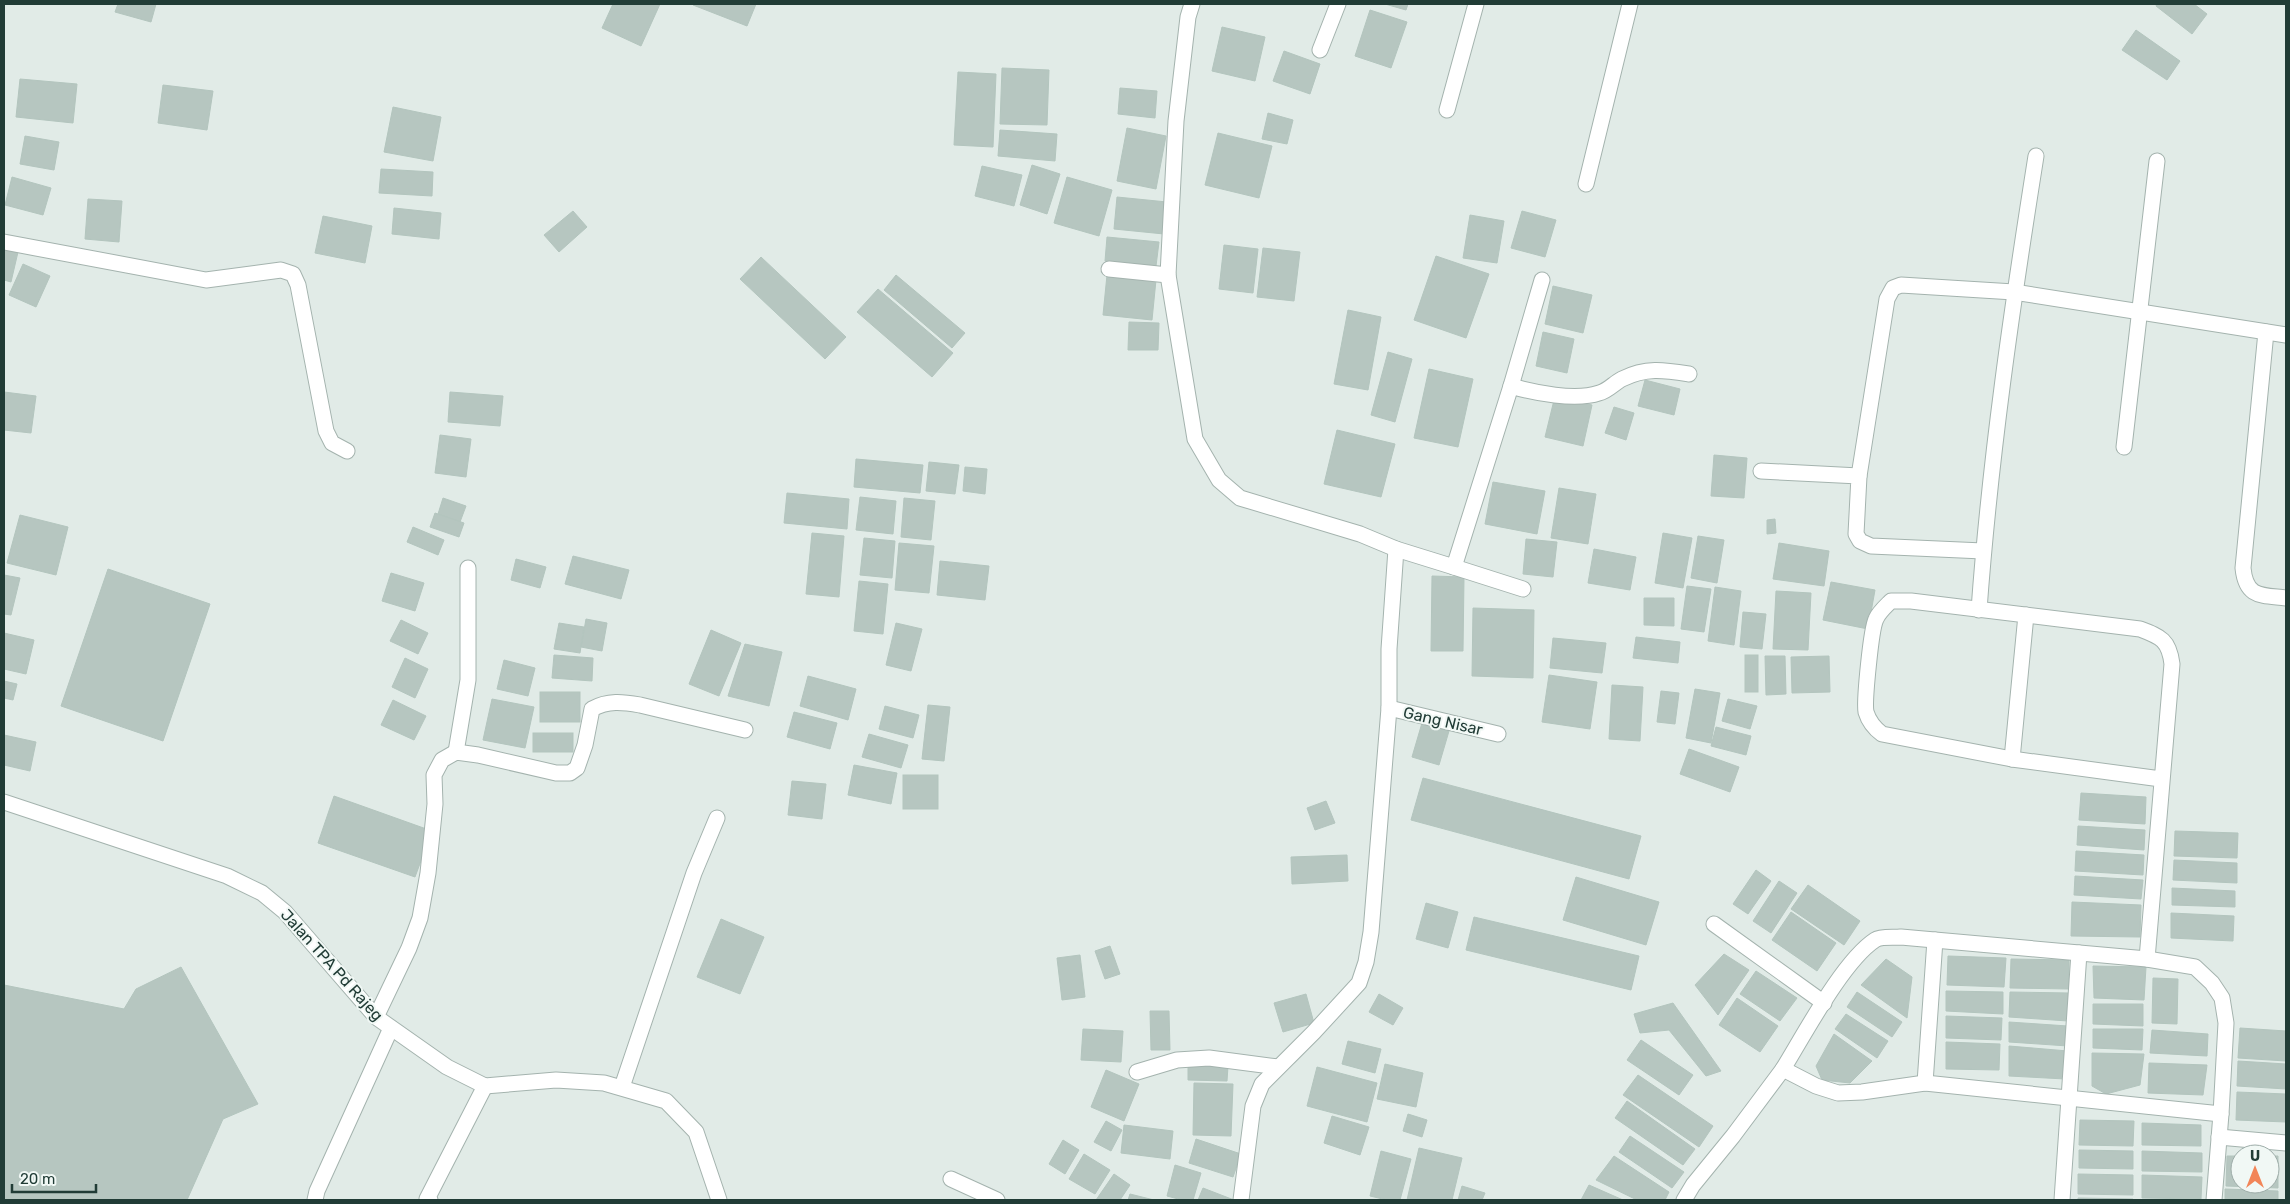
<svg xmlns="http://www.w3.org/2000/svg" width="2290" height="1204" font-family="Rubik,sans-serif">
<rect width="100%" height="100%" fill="#e1ebe7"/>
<g fill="#b6c6c0" stroke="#b3c5be">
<polygon points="118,4 156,4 151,22 115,12"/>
<polygon points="613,4 660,4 641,46 602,28"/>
<polygon points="693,4 756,4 747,26 693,5"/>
<polygon points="1385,4 1408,4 1406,10"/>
<polygon points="2157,4 2194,4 2207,14 2192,34 2156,6"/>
<polygon points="1370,10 1407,22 1391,68 1355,56"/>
<polygon points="1222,27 1265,37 1255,81 1212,71"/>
<polygon points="2136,30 2180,61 2167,80 2122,50"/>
<polygon points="1284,51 1320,64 1310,94 1273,81"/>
<polygon points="1002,68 1049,70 1047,125 1000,124"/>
<polygon points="958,72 996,74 993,147 954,145"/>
<polygon points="20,79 77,84 73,123 16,117"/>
<polygon points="163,85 213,91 207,130 158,123"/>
<polygon points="1120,88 1157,91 1155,118 1118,114"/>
<polygon points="393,107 441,117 433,161 384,152"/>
<polygon points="1268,113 1293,120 1287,144 1262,139"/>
<polygon points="1127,128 1166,136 1156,189 1117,181"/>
<polygon points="1000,130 1057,134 1055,161 998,156"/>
<polygon points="1218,133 1272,146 1259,198 1205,185"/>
<polygon points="25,136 59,142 54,170 20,164"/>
<polygon points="1032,165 1060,174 1047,214 1020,205"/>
<polygon points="982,166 1022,175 1014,206 975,196"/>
<polygon points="381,169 433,172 432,196 379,193"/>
<polygon points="12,177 51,188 43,215 5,205"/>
<polygon points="1067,177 1112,190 1099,236 1054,223"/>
<polygon points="1117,197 1167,202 1164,234 1114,229"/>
<polygon points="88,199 122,201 119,242 85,239"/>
<polygon points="394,208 441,213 439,239 392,234"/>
<polygon points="573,211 587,227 559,252 544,235"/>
<polygon points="1522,211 1556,220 1545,257 1511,248"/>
<polygon points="1470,215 1504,221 1497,263 1463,258"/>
<polygon points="323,216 372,226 365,263 315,253"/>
<polygon points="1107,237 1159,242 1156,266 1105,261"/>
<polygon points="1224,245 1258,249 1253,293 1219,289"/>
<polygon points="4,248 18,252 11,282 4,280"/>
<polygon points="1263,248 1300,252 1294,301 1257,297"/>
<polygon points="1436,256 1489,274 1466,338 1414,320"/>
<polygon points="761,257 846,337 825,359 740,279"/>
<polygon points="23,264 50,276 36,307 9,295"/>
<polygon points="896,275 965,333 952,348 884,290"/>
<polygon points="1107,275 1156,280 1152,320 1103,315"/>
<polygon points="1553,286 1592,295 1583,333 1545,324"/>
<polygon points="878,289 953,353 932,377 857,312"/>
<polygon points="1348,310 1381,317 1368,390 1334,384"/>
<polygon points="1129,322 1159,323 1158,350 1128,350"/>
<polygon points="1543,332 1574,339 1567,373 1536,366"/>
<polygon points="1388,352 1412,359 1395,422 1371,415"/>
<polygon points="1429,369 1473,379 1458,447 1414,438"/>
<polygon points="1645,380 1680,389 1674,415 1638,406"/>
<polygon points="4,392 36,396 31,433 4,430"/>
<polygon points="450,392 503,396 500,426 448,422"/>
<polygon points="1555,396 1592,405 1583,446 1545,437"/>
<polygon points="1614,407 1634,413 1626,440 1605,433"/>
<polygon points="1337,430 1395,444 1381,497 1324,484"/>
<polygon points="440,435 471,439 466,477 435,473"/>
<polygon points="1714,455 1747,458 1744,498 1711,496"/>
<polygon points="856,459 923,465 920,493 854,487"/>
<polygon points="929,462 959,465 955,494 926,491"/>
<polygon points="965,467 987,469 985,494 963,491"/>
<polygon points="1493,482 1545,491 1537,534 1485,524"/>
<polygon points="1559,488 1596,494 1588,544 1551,538"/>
<polygon points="787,493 849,499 847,529 784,523"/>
<polygon points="860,497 896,501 893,534 856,530"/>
<polygon points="443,498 466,506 460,522 438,514"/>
<polygon points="904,498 935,501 931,540 901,537"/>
<polygon points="435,513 464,523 459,537 430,527"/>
<polygon points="20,515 68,527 56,575 7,563"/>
<polygon points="1775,519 1776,533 1767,534 1767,520"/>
<polygon points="413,527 444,540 438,555 407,542"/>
<polygon points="812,533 844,536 839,597 806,594"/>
<polygon points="1663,533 1692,538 1683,588 1655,583"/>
<polygon points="1698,536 1724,540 1717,583 1691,578"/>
<polygon points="864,538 895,541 892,578 860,575"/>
<polygon points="1526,539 1557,542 1553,577 1523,574"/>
<polygon points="899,543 934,546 929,593 895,590"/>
<polygon points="1779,543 1829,551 1824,586 1773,579"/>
<polygon points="1594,549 1636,557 1630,590 1588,583"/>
<polygon points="573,556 629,570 621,599 565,584"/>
<polygon points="516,559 546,567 540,588 511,580"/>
<polygon points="940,561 989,566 985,600 937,595"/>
<polygon points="108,569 210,604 163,741 61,706"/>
<polygon points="391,573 424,583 415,611 382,601"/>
<polygon points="4,575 20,578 11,615 4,614"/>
<polygon points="1432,576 1464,577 1463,651 1431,651"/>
<polygon points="859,581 888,584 883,634 854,631"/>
<polygon points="1831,582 1875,590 1868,629 1823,620"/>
<polygon points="1687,586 1711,589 1704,632 1681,629"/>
<polygon points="1715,587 1741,591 1734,645 1708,641"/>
<polygon points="1776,591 1811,593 1808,650 1773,649"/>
<polygon points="1644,598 1674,598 1674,626 1644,625"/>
<polygon points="1473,608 1534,610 1533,678 1472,676"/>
<polygon points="1743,612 1766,614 1762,649 1740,647"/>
<polygon points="586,619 607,623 602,651 581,647"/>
<polygon points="401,620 428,633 418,654 390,641"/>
<polygon points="559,623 584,627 580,653 554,649"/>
<polygon points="896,623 922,629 911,671 886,665"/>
<polygon points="711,630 741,643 719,696 689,684"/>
<polygon points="4,633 34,640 26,674 4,669"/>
<polygon points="1636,637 1680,642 1678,663 1633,658"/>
<polygon points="1553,638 1606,643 1602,673 1550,668"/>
<polygon points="745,644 782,652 769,706 728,696"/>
<polygon points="554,655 593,658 592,681 552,678"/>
<rect x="1745" y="655" width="13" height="37"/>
<polygon points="1765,656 1785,656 1786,694 1766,695"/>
<polygon points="1829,656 1830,692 1792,693 1791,657"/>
<polygon points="405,658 428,669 415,698 392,687"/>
<polygon points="504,660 535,668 528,696 497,689"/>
<polygon points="1549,675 1597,682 1590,729 1542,722"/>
<polygon points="808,676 856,689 848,720 800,706"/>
<polygon points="4,681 17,684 13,700 4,698"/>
<polygon points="1612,685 1643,687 1640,741 1609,739"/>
<polygon points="1695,689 1720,693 1711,743 1686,738"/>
<polygon points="1661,691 1679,693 1675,724 1657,722"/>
<rect x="540" y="692" width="40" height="30"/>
<polygon points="492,699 534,707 525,748 483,740"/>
<polygon points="1728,699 1757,706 1750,729 1722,721"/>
<polygon points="393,700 426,716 414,740 381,725"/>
<polygon points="928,705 950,707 944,761 922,759"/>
<polygon points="885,706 919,715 913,738 879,729"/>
<polygon points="794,712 837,723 830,749 787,737"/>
<polygon points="1422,723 1449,731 1439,765 1412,757"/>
<polygon points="1716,727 1751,736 1746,755 1711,746"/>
<rect x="533" y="733" width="40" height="19"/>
<polygon points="869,734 908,745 901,768 862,757"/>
<polygon points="4,735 36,742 30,771 4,765"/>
<polygon points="1689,749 1739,767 1730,792 1680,774"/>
<polygon points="854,765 897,773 891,804 848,795"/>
<rect x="903" y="775" width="35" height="34"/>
<polygon points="1423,778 1641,836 1629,879 1411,820"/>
<polygon points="792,781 826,784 822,819 788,815"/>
<polygon points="2081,793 2146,797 2145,824 2079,820"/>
<polygon points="334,796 432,831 415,877 318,843"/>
<polygon points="1326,801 1335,823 1315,830 1307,808"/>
<polygon points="2078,826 2145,830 2144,850 2077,845"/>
<polygon points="2175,831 2238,833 2237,858 2174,856"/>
<polygon points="2076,851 2144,855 2143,875 2075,871"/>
<polygon points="1347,855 1348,881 1292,884 1291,857"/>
<polygon points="2174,860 2237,863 2237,883 2173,880"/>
<polygon points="1756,870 1771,881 1748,914 1733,904"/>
<polygon points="2075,876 2143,880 2141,899 2074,895"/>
<polygon points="1576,877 1659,902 1646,945 1563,920"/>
<polygon points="1779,881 1797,893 1771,933 1753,921"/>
<polygon points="1808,885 1860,921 1844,945 1791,909"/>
<polygon points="2172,888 2235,891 2235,907 2172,905"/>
<polygon points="2072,902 2141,905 2140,937 2071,936"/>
<polygon points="1426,903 1458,912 1448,948 1416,939"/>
<polygon points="1791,912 1836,943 1817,971 1772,940"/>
<polygon points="2171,913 2234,916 2233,941 2171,938"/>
<polygon points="1474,917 1639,956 1631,990 1466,950"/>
<polygon points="721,919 764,937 740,994 697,977"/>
<polygon points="1110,946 1120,974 1105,979 1095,951"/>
<polygon points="1724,954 1749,970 1718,1015 1695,985"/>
<polygon points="1080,955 1085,997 1062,1000 1057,958"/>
<polygon points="1948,956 2006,958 2004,987 1947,985"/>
<polygon points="1886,959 1912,977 1907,1018 1861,985"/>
<polygon points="2011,959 2069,960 2069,989 2010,988"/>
<polygon points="2093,966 2146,967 2144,1000 2094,998"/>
<polygon points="181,967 258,1104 223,1119 187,1200 4,1200 4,985 124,1009 136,989"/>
<polygon points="1756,971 1797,998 1780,1021 1740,994"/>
<polygon points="2153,978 2178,979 2177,1024 2152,1023"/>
<polygon points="1946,991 2003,992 2003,1014 1946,1011"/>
<polygon points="1857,992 1902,1022 1892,1037 1847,1007"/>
<polygon points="2010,992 2069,993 2068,1021 2009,1017"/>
<polygon points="1306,994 1314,1023 1283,1032 1274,1003"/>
<polygon points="1379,994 1403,1008 1393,1025 1369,1012"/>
<polygon points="1737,998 1778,1026 1760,1052 1719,1025"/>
<polygon points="1673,1003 1721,1071 1706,1076 1669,1030 1640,1033 1634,1014"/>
<polygon points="2093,1004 2143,1004 2143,1026 2093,1024"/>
<polygon points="1150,1011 1169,1011 1170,1050 1151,1050"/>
<polygon points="1846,1014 1888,1041 1877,1058 1835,1029"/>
<polygon points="1946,1016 2002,1018 2001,1040 1946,1038"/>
<polygon points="2009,1022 2068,1026 2068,1046 2009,1042"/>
<polygon points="2240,1028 2286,1031 2286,1061 2238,1058"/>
<polygon points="1083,1029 1123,1031 1121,1062 1081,1060"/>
<polygon points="2093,1029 2143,1029 2142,1050 2093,1048"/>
<polygon points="2152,1030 2208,1034 2207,1056 2150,1053"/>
<polygon points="1834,1034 1872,1061 1850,1083 1822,1080 1816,1066"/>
<polygon points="1641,1040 1693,1075 1679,1095 1627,1060"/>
<polygon points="1348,1041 1381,1049 1375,1073 1342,1064"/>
<polygon points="1946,1042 2000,1044 1999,1070 1946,1069"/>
<polygon points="2009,1046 2068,1051 2065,1079 2009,1076"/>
<polygon points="2092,1053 2144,1054 2140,1085 2106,1094 2092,1086"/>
<polygon points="2238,1061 2286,1064 2286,1089 2237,1086"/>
<polygon points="2149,1063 2207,1065 2203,1095 2148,1093"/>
<polygon points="1385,1064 1423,1073 1416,1107 1377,1099"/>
<polygon points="1188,1065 1228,1066 1227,1081 1188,1080"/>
<polygon points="1317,1067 1377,1083 1367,1122 1307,1106"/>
<polygon points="1106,1070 1139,1084 1124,1121 1091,1107"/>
<polygon points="1638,1075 1713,1126 1699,1147 1623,1095"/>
<polygon points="1194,1083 1233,1084 1231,1136 1193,1135"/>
<polygon points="2237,1092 2286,1094 2286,1122 2236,1120"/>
<polygon points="1627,1101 1695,1149 1683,1165 1615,1118"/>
<polygon points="1408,1114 1427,1120 1422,1137 1403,1131"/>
<polygon points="1332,1116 1369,1127 1360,1155 1324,1143"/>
<polygon points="2080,1120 2134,1121 2133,1146 2079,1145"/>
<polygon points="1106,1121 1122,1130 1111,1151 1094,1142"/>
<polygon points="2142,1123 2201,1125 2201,1146 2142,1145"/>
<polygon points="1124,1125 1173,1131 1170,1159 1121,1153"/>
<polygon points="1630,1136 1684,1172 1672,1188 1619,1152"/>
<polygon points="1196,1139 1241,1154 1233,1177 1189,1163"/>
<polygon points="1063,1140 1079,1150 1065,1174 1049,1164"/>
<polygon points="1419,1148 1462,1158 1452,1200 1407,1200"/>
<polygon points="2079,1150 2133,1151 2133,1169 2079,1168"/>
<polygon points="1381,1151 1411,1159 1400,1200 1387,1200 1370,1196"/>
<polygon points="2142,1151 2202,1153 2202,1172 2142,1171"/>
<polygon points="1084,1154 1110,1170 1095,1194 1069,1179"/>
<polygon points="1614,1156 1669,1192 1665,1200 1637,1200 1596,1180"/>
<polygon points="2227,1156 2240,1156 2240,1184 2270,1184 2270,1156 2278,1156 2278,1188 2226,1186"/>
<polygon points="1175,1165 1201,1173 1193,1200 1182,1200 1167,1196"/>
<polygon points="1114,1174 1130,1185 1120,1200 1096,1200"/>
<polygon points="2078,1174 2133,1175 2133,1195 2078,1194"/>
<polygon points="2142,1175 2202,1177 2201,1199 2142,1198"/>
<polygon points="1589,1185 1623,1200 1581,1200"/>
<polygon points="1462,1186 1485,1193 1482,1200 1458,1200"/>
<polygon points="1203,1188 1234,1200 1198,1200"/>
<polygon points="2225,1189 2278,1191 2278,1200 2225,1200"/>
<polygon points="1130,1194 1154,1200 1128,1200"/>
<polygon points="2078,1198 2133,1199 2133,1200 2078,1200"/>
</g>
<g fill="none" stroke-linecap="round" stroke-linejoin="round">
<g stroke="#a4b3ae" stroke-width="17">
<g id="minor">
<polyline points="1192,4 1188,17 1176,121 1168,275 1195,439 1219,480 1240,498 1360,534 1396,549 1389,649 1389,708 1371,932 1366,962 1359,983 1314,1032 1262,1084 1253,1106 1241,1200"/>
<polyline points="1320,50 1338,4"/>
<polyline points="1447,110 1476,4"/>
<polyline points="1586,184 1630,4"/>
<polyline points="4,242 206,280 281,270 293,274 298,285 326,431 332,443 347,451"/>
<polyline points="1109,269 1168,275"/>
<path d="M2266,332L2243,568C2246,598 2261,595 2286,598"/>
<path d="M1511,386C1534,393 1576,401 1599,393C1608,391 1614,383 1622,379C1646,367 1664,370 1689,374"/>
<polyline points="2124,447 2157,161"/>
<polyline points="1761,471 1859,476 1856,534 1860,541 1871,546 1983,551"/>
<polyline points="1859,476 1887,299 1893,288 1901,285 2014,292 2286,335"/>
<polyline points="1396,549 1454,567 1511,386 1542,280"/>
<polyline points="1454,567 1523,589"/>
<path d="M1979,610C1990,458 2012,307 2036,156"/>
<polyline points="1389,708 1498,734"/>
<polyline points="456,752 468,680 468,568"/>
<polyline points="2012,759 2026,615"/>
<polyline points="4,802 227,876 262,893 285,912 376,1017 447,1067 485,1086 556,1080 604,1083 666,1101 696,1132 719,1200"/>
<polyline points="1714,924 1824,1003"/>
<path d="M2147,959L2172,664C2169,640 2161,637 2140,629L1911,601H1891C1885,607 1879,612 1876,619C1871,629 1864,702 1866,712C1869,722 1874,728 1882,734L2012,759L2161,779"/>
<path d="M376,1017L409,948L420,918L428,873L435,804L434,775L442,760L456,752L478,755L556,773H570L577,768L585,745L592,709C608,700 623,702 640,705L745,730"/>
<path d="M1783,1069C1804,1035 1843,961 1875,940C1881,936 1894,938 1901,937L2147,959L2195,967L2212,983L2222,998L2226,1023L2221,1114"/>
<polyline points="1137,1072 1177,1060 1209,1058 1278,1067"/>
<polyline points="1925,1083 1935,940"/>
<polyline points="622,1087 694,873 717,818"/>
<polyline points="2219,1137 2286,1143"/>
<polyline points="951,1179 997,1200"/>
<polyline points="315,1200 317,1191 391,1028"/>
<polyline points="430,1200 427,1199 485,1086"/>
<polyline points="1684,1200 1693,1185 1733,1136 1783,1069 1816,1086 1838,1093 1862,1092 1925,1083 2221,1114 2214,1200"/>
<polyline points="2062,1200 2079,953"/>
</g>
</g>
<use href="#minor" stroke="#fff" stroke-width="15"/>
</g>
<g text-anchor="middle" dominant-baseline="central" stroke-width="4" stroke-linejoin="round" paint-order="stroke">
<g font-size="16" fill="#213c36" stroke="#f1f8f5">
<text transform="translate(1443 721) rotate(13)">Gang Nisar</text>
<text transform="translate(332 965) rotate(48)">Jalan TPA Pd Rajeg</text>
</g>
</g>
<rect width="2290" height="1204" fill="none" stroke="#213c36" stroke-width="10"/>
<g transform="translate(2255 1169)"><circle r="24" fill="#f1f8f5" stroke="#9eada9"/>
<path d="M0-4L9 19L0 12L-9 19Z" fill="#f28558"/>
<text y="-8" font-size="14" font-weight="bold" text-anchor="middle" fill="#213c36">U</text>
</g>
<path d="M12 1184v8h84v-8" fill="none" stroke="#213c36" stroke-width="2.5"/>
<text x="20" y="1184" font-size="15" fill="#213c36" stroke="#f1f8f5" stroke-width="4" paint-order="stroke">20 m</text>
</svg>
